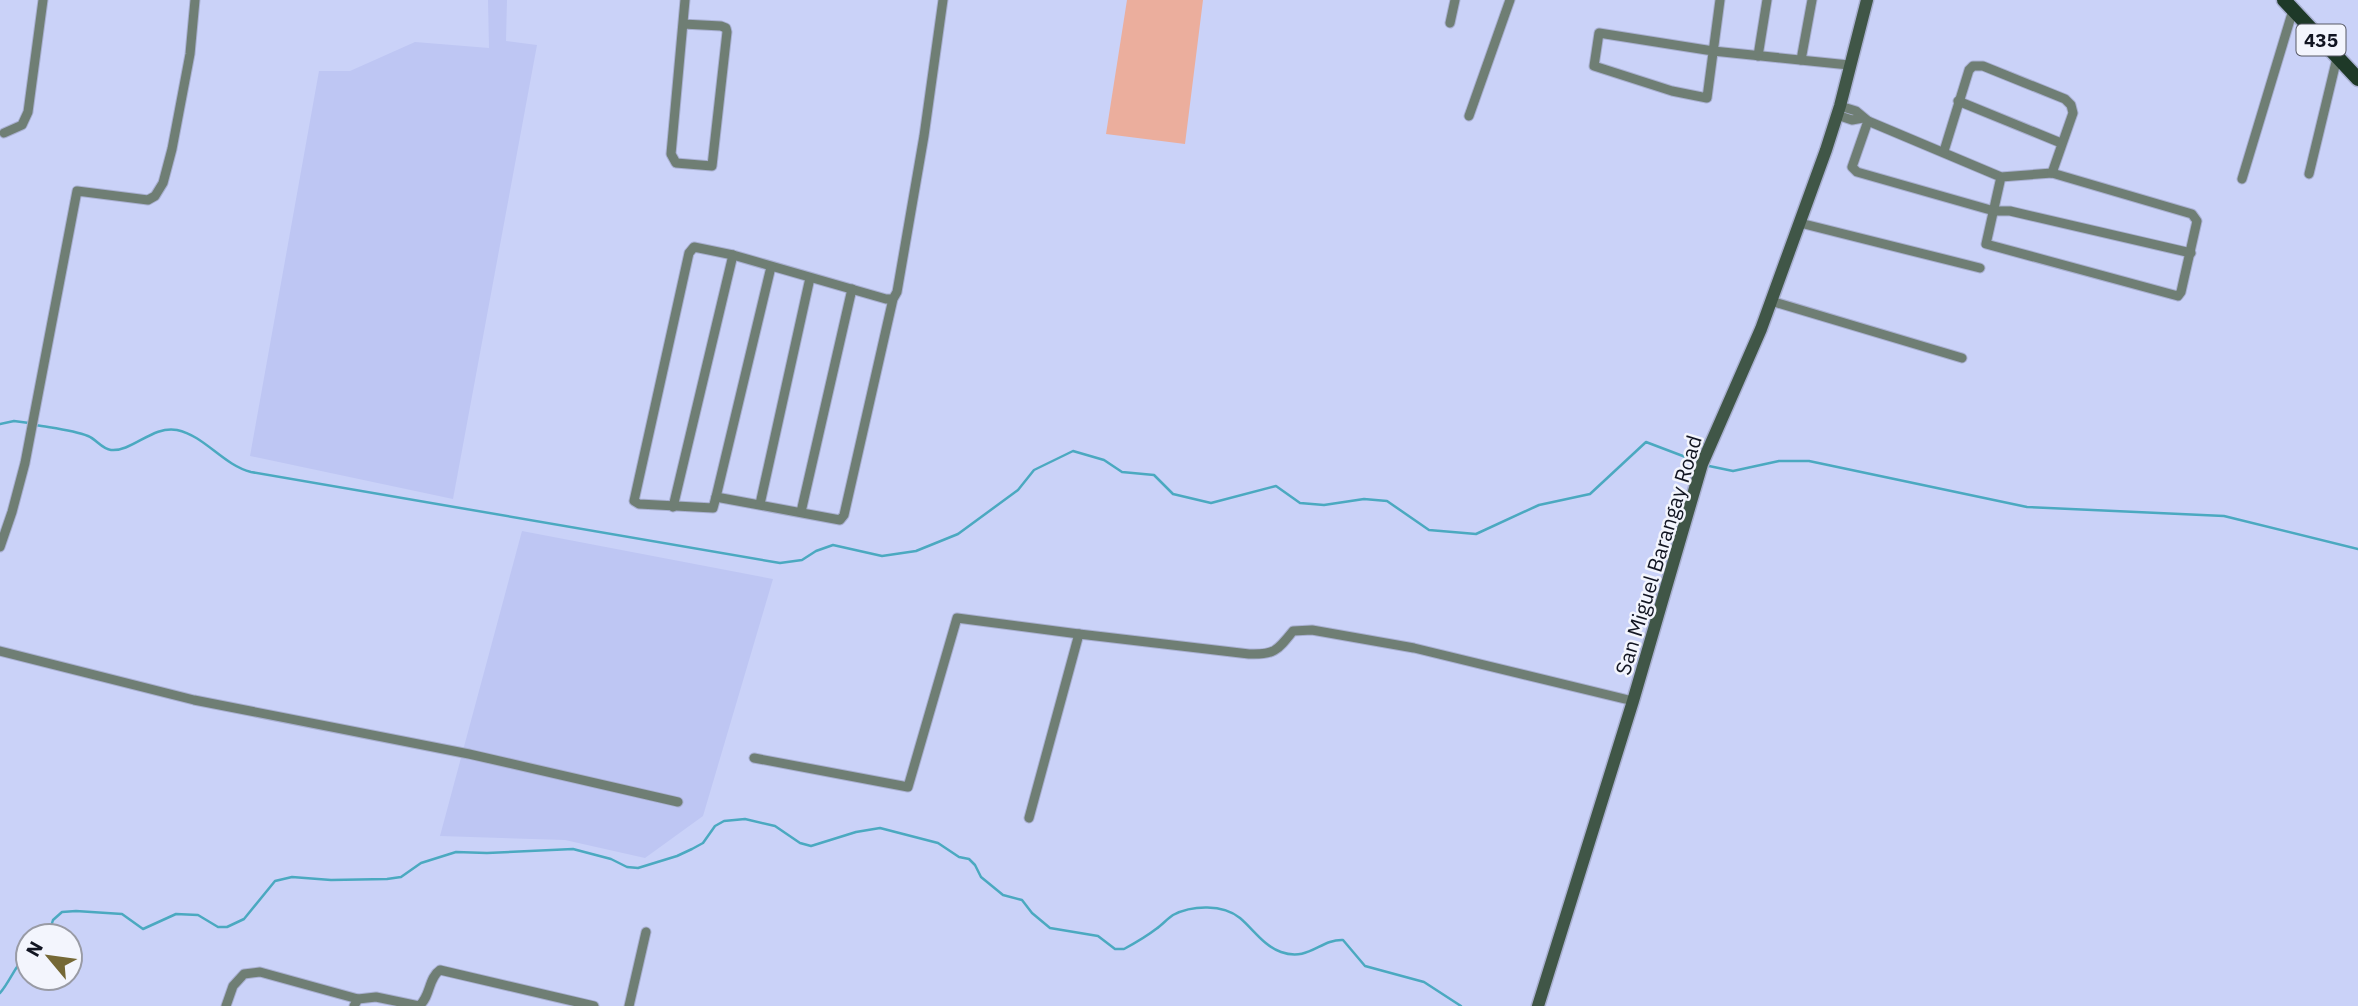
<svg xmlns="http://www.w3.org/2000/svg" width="2358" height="1006" font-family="'IBM Plex Sans',sans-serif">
<rect width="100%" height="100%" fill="#cad2f8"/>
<g fill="#bec6f3">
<polygon points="488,0 507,0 506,41 537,45 453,499 250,456 319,71 350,71 415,42 489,48"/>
<polygon points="522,531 773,579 703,816 645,858 565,840 440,836"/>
</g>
<polygon fill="#ebae9d" points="1127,0 1203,0 1185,144 1106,134"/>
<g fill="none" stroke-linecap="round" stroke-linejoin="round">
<g stroke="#4ba9c0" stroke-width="2.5">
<polyline points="0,424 14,421 29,423"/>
<path d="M36,425C52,428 73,430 88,436C96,439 102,449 111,450C132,452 153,425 177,430C205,436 223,465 251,472L780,563L802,560L816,551L833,545L882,556L916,551L958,534L1018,490L1034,470L1073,451L1104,460L1122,472L1154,475L1173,494L1211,503L1276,486L1300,503L1324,505L1364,499L1387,501L1429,530L1476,534L1539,505L1590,494L1646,442L1696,461"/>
<polyline points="1709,466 1733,471 1779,461 1809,461 2027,507 2224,516 2358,549"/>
<path d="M48,936L53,920L62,912L76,911L122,914L143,929L176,914L198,915L218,927H227L244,919L275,881L292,877L331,880L387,879L401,877L421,863L456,852L487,853L573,849L611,859L627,867L638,868L677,856L692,849L703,843L715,826L724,821L745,819L775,826L800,843L811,846L856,832L880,828L938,843L959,857L969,859L975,865L981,877L1003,895L1022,900L1032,913L1050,928L1098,936L1115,949H1124C1135,943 1147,936 1156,929C1162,925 1167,919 1173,915C1192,905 1223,904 1240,918C1253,929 1264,946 1281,952C1309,962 1320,939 1343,940L1365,966L1424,982L1461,1006"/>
<path d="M0,993C11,980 15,965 28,954"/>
</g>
<g stroke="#a9b0d1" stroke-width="11">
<g id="street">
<polyline points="1720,0 1707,98 1672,91 1594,66 1599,33 1713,51 1849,65"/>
<polyline points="1450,23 1455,0"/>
<polyline points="683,24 721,26 726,28 727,32 712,166 676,163 671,154 685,0"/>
<polyline points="1758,56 1767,0"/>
<polyline points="1801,60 1812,0"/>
<polyline points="1958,101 2061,143"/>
<polyline points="1840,106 1856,111 1868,121 2001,177 2052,173 2192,214 2197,221 2181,292 2178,296 1986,244 2001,177"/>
<polyline points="1837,115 1852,120 1863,118"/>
<polyline points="1469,116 1510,0"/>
<polyline points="1868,121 1852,167 1857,172 1994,211 2010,211 2191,253"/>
<polyline points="4,133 22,125 28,112 43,0"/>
<polyline points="1944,151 1969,70 1973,66 1983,66 2065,99 2071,105 2073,113 2052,173"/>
<polyline points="2309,174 2337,58"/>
<polyline points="2242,179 2293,10"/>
<polyline points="1800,223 1980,268"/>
<polyline points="893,299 886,299 733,255 694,247 689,253 634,501 639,504 713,508 716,497 840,520 844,515 893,299 897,292 924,136 943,0"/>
<polyline points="1771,301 1962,358"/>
<polyline points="716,497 771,267"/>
<polyline points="760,504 810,278"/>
<polyline points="673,507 733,255"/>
<polyline points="801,512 852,289"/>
<polyline points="0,547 12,512 25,463 77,191 148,200 155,196 163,183 172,149 190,54 195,0"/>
<polyline points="0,651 194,700 469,754 678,802"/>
<polyline points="754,758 908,787 957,618 1079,634"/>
<path d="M1029,818L1079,634L1249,654C1274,655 1277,651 1293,631L1312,630L1414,648L1633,701"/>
<polyline points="226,1006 233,986 244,974 260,972 358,999"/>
<path d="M354,1006L358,999L376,997L419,1006C431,996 428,978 440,970L594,1006"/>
<polyline points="629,1006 646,932"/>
</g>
</g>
<g stroke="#a9b0d1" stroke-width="15">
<polyline id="secondary" points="1538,1006 1633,701 1702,464 1761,329 1826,150 1840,106 1867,0"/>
</g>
<g stroke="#a9b0d1" stroke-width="17">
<polyline id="primary" points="2284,0 2358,79"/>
</g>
<use href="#street" stroke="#6f7e74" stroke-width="9"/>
<use href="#secondary" stroke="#405647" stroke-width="12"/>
<use href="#primary" stroke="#1e3928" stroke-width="14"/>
</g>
<g text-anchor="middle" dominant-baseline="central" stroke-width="5" stroke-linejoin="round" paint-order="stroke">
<rect fill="#f3f5fd" stroke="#565864" stroke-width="2" x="2296.5" y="24.5" width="49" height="31" rx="5"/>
<g font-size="19" font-weight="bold" fill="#121522">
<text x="2321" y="40">435</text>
</g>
<g font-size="21" fill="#121522" stroke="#f3f5fd">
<text transform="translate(1658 555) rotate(-73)">San Miguel Barangay Road</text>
</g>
</g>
<g transform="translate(49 957) rotate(299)"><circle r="33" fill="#f3f5fd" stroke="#999ba5" stroke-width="2"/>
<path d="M0-5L12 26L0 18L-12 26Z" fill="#756835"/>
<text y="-10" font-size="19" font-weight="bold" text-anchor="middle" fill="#121522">N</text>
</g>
</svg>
